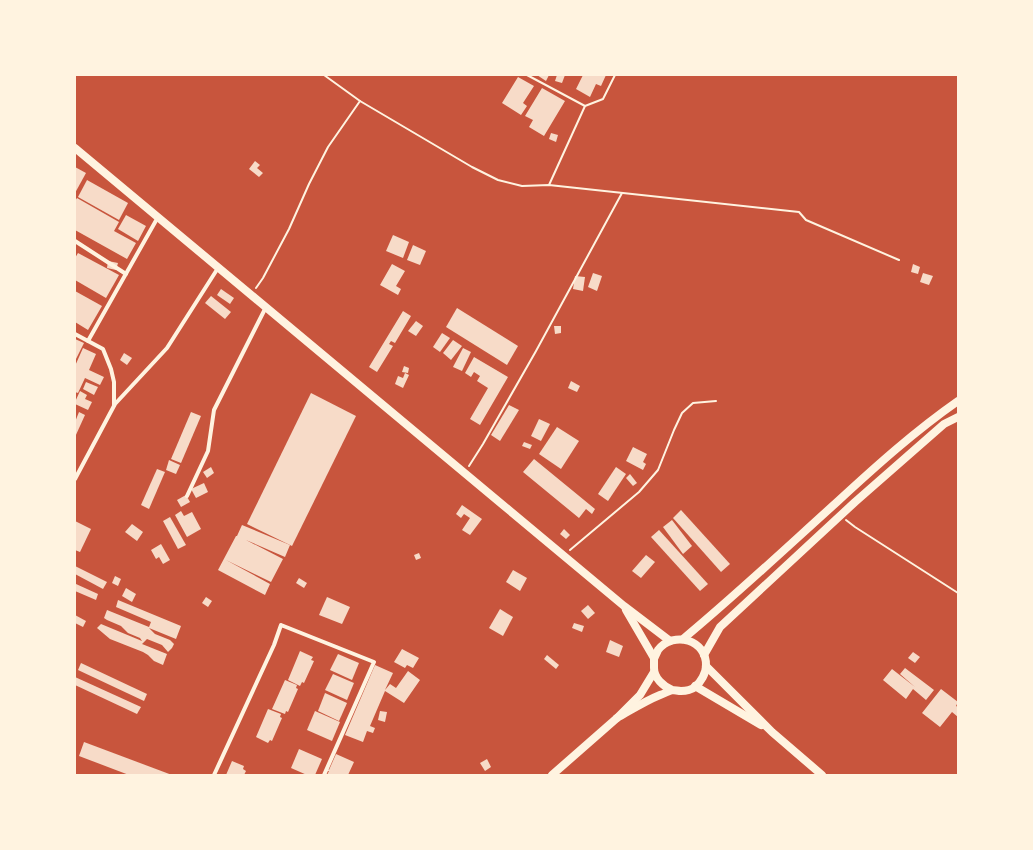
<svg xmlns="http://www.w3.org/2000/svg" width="1033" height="850" font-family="Quicksand,sans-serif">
<rect width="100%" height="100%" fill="#c8553d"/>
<g fill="#f7dbc8">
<polygon points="537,75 549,75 546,81"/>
<polygon points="557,75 565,75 562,83 555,81"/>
<polygon points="583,75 606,75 601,86 596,84 590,97 576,89"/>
<polygon points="518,77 534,86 523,103 527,106 521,115 502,103"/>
<polygon points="542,88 565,101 544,136 529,127 533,120 525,116"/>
<polygon points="551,133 558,135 556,142 549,139"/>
<polygon points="255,161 260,165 257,168 263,173 259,177 249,169"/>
<polygon points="75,167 86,173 75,193"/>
<polygon points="87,180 128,203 119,220 78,197"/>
<polygon points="77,198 119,222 114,231 136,243 127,259 75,230 75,201"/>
<polygon points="126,215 146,226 138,241 118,229"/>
<polygon points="393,235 409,242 403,258 386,251"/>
<polygon points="413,245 426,251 420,265 407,260"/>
<polygon points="78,253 119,275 106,298 75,280 75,258"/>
<polygon points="108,261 118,263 116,270 107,268"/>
<polygon points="392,264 405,271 396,286 401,289 398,295 380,285"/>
<polygon points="913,264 920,267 918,274 911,272"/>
<polygon points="593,273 602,276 597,291 588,287"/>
<polygon points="923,273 933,276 929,285 920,282"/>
<polygon points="575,276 585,277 583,291 573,289"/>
<polygon points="221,289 234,298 230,304 217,295"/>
<polygon points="75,291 102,306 88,330 75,322"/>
<polygon points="211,296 231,312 225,319 205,303"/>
<polygon points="457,308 518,346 507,365 446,327"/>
<polygon points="403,311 411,316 395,343 391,341 389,344 393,346 377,372 369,367"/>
<polygon points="416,321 423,326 416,336 408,331"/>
<polygon points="554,326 561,326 561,333 555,334"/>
<polygon points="442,333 450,338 440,352 433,347"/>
<polygon points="75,339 84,343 75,361"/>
<polygon points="453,340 462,346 451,360 443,353"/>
<polygon points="83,348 96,354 89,370 104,377 100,385 85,378 78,393 75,392 75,366"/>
<polygon points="463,348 471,352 462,371 453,367"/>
<polygon points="124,353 132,358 127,365 120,360"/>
<polygon points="474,357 508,377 480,425 470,419 488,388 477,381 480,376 474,372 471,377 465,373"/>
<polygon points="404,366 409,368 408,373 402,372"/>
<polygon points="405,373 409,375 403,388 395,384 398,376 403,378"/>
<polygon points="571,381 580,386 577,392 568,388"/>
<polygon points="86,382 98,387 94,395 83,389"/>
<polygon points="80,391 87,395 85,399 92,402 88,410 75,404 75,402"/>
<polygon points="311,393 356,416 292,546 247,524"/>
<polygon points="509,405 519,410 500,441 491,435"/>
<polygon points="79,412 85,415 75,437 75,422"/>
<polygon points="191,412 201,416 181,463 171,459"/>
<polygon points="539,419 550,424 541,441 531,436"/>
<polygon points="557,427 579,441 561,469 539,454"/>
<polygon points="524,442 532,445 530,449 522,446"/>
<polygon points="633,447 647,454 643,462 646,464 643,470 626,461"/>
<polygon points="534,459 595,509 592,514 586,509 579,518 523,472"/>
<polygon points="169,460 180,465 176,474 166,470"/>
<polygon points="211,467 214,473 207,478 203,472"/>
<polygon points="616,467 626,474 608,501 598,494"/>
<polygon points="157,469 165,472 149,509 141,505"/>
<polygon points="630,474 637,483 633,486 626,478"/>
<polygon points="204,483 208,492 196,498 191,489"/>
<polygon points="186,495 190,502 181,507 177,500"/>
<polygon points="462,505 482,519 470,535 462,530 470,518 464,514 461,518 456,514"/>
<polygon points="681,510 730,564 721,572 673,518"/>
<polygon points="181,511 184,516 192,512 201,529 187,537 175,515"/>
<polygon points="170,517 186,545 178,549 163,521"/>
<polygon points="672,520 692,546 683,554 663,527"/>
<polygon points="75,521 91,529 80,552 75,550"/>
<polygon points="132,524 143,532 137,541 125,532"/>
<polygon points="242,525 290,545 285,557 246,540 283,559 271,582 226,560 270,584 265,595 218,570 236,536 237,536"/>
<polygon points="564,529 570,535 566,539 560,534"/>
<polygon points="659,530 708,584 700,591 651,537"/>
<polygon points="161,544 170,560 163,564 159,557 156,559 151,550"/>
<polygon points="419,553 421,558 416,560 414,555"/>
<polygon points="646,555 655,562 641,578 632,571"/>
<polygon points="75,566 107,582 103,589 75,574"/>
<polygon points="513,570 527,578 520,591 506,582"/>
<polygon points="115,576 121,579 118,586 112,583"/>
<polygon points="299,578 307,583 304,588 296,583"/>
<polygon points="76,584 98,594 96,600 75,591"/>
<polygon points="126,588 136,594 132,602 122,596"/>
<polygon points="206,597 212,601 208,607 202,603"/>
<polygon points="327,597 350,607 342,624 319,615"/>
<polygon points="118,600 181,626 176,639 149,628 155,634 170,640 174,644 172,648 168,652 162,645 147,639 142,644 167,654 163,665 154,661 148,655 143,652 110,639 97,628 101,624 142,641 140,638 128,633 121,626 107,620 104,618 107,610 149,627 151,622 116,607"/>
<polygon points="588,605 595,613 588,619 581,611"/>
<polygon points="500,609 513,617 503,636 489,628"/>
<polygon points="75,615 86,621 83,627 75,623"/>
<polygon points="574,623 584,626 582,632 572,628"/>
<polygon points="610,640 623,646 619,657 606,652"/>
<polygon points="402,649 419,658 413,668 407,665 405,668 394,662"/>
<polygon points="300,651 313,657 311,660 314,661 304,683 302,682 300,686 288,680"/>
<polygon points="913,652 920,657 915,663 908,658"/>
<polygon points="338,654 359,663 352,680 330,670"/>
<polygon points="547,655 559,665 556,669 544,659"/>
<polygon points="81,663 147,694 144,701 78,670"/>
<polygon points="375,665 393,673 385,690 390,684 396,688 408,671 420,680 404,703 385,691 370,726 375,728 373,733 367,731 363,742 345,735"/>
<polygon points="905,668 934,690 926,700 913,689 906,699 883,680 892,669 915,687 900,674"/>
<polygon points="333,674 354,683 347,700 325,690"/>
<polygon points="75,677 141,707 137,714 75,685"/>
<polygon points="285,680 297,685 296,688 298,689 288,712 286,711 285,714 272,709"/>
<polygon points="941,689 958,702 956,706 958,707 958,717 952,712 940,727 922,713"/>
<polygon points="325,693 347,703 339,721 318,711"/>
<polygon points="268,709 281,714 280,717 282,718 272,741 270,740 268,743 256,737"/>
<polygon points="315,711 340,722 332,741 307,730"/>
<polygon points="380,711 387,712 385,722 378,720"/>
<polygon points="84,742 172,775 129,775 79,756"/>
<polygon points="299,749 322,759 315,775 307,775 291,768"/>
<polygon points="336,754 354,762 348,775 327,775 329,771 328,771 328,769 329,770"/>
<polygon points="487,759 491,767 485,771 480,763"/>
<polygon points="232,761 244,766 243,769 246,771 244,775 226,775"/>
</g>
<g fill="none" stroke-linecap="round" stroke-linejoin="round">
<g stroke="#fff3e0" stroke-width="2">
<polyline points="527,75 585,106"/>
<polyline points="360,101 472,167 498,180 522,186 549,185 799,212 806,220 899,260"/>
<polyline points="549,185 585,106 603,99 615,75"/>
<polyline points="256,288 263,278 289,229 309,184 328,147 360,101 324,75"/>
<polyline points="469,466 483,444 536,351 622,193"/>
<polyline points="846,520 855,527 958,593"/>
<polyline points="570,550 639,492 658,470 674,430 682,413 693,403 716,401"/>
</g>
<g stroke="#fff3e0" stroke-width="4">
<polyline points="75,241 126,274"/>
<polyline points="75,334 88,341 158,217"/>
<polyline points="88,341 103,349 111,369 114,382 114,405"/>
<polyline points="75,479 115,404 167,348 218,268"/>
<polyline points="187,496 208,451 214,410 266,307"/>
<polyline points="214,775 274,645 281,625 374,662 324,775"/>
</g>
<g stroke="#fff3e0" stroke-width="8">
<polyline points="75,148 624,606 670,641"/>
<polyline points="626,610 654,658"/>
<path d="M683,639C736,595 786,548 837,502C876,466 915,431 958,401"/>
<polyline points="704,655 720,627 855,502 944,424 958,417"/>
<polyline points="706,666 772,732 822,775"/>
<polyline points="695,686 761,725"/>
<path d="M617,718C631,710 645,701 660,695C664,694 668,691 672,690C675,690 678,691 681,691C686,691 691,690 695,687C701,682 706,673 706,666C707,640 674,630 658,650C657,653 655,656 654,659C654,661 654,665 654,668C654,678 663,686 672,690"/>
<polyline points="552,775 617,718 640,695 654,672"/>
</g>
</g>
<rect width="1033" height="850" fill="none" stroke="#fff3e0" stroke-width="152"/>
</svg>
